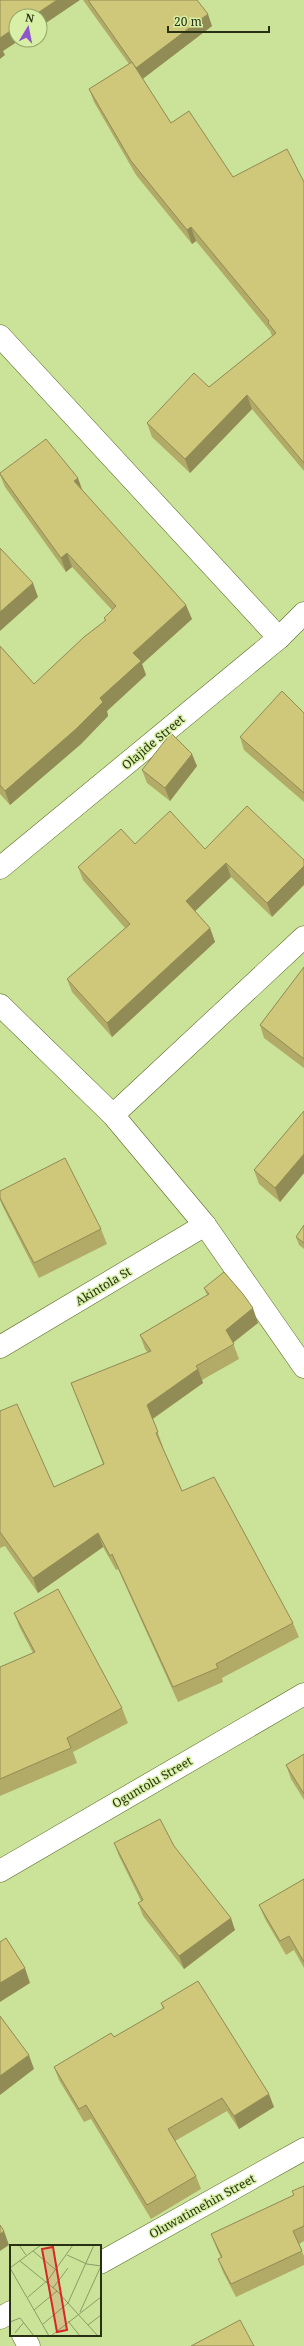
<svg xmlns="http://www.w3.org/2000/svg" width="304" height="2346" font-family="'Noto Serif',serif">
<rect width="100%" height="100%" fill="#cbe399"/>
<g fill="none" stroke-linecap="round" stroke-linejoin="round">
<g stroke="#556821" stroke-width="23">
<g id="minor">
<polyline points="0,336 279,638"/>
<polyline points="0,868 279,638 304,613"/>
<polyline points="0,1005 113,1115 205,1225 304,1367"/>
<polyline points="113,1115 304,937"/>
<polyline points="0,1347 205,1225"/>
<polyline points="0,1871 304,1694"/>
<polyline points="100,2263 304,2149"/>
<polyline points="0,2318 11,2312"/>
<polyline points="23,2335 29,2346"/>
</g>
</g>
<use href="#minor" stroke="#fff" stroke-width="22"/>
</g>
<g fill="#b2ab68">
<polygon points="83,0 197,0 212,26 142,79 171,123 233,177 304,182 304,471 252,409 190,473 152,437 147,423 209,387 272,336 270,331 196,241 192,244 136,175 94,102 89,89 129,64"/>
<polygon points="0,473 83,491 192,619 142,664 146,675 107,711 108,716 81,744 10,805 0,794 0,646 34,684 105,621 104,618 112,610 72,567 66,572 5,487 0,475"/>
<polygon points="304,713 304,802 244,750 240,737"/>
<polygon points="197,766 170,801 147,783 142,770"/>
<polygon points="247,806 272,917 231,877 195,911 210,928 215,942 112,1037 72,992 67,979 125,928 83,880 78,867 135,844 205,849"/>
<polygon points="304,967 304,1068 264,1038 260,1025"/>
<polygon points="304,1111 304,1173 280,1202 259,1184 254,1170"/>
<polygon points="0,1191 101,1229 107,1244 39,1278 3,1207 0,1200"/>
<polygon points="304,1225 304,1249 299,1245 296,1237"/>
<polygon points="204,1288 258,1323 233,1343 239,1359 202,1380 203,1383 153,1419 163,1447 162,1447 182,1491 293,1623 299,1637 222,1678 223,1682 178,1702 118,1569 116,1570 103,1547 38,1593 5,1546 0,1548 0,1411 54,1487 103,1464 71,1383 148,1353 145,1349 140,1335 207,1295"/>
<polygon points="14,1613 122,1708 128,1723 73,1752 77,1763 0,1796 0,1667 33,1653 20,1628"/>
<polygon points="304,1754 304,1800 291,1779 286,1765"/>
<polygon points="114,1843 174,1846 235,1930 184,1969 143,1916 138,1903 141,1901 119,1856"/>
<polygon points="304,1879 304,1968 294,1950 286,1955 265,1919 259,1905"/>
<polygon points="161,2003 274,2107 239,2129 227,2111 175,2141 196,2176 201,2189 151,2219 91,2119 84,2122 59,2080 54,2067 114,2037 163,2009"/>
<polygon points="304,2186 304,2241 299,2244 304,2256 304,2265 236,2297 223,2272 218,2259 221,2258 216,2247 211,2234 294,2195 292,2191"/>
</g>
<g fill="#918b55">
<polygon points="57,0 80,0 40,27 40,16 33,16"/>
<polygon points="208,14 212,26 140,81 136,68"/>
<polygon points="16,27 16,40 20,40 3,51 5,55 0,59 0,38"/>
<polygon points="191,227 196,241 192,244 187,230"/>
<polygon points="247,395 252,409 190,473 185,459"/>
<polygon points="78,478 83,492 74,481"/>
<polygon points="67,553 72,567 66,572 61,558"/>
<polygon points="33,583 38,597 0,631 0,612"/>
<polygon points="186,605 192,619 142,664 146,675 107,711 108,716 81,744 10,805 5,791 100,698 133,653"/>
<polygon points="192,754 197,766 170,801 165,788"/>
<polygon points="226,863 231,877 191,915 186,901"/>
<polygon points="304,866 304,885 272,917 267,903"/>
<polygon points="210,928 215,942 112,1037 107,1023"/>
<polygon points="304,1154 304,1173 280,1202 275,1188"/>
<polygon points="253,1308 258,1323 231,1344 226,1330"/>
<polygon points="198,1369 203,1383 152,1419 147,1405"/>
<polygon points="98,1533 103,1547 38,1593 33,1578"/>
<polygon points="231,1918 235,1930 184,1969 179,1956"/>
<polygon points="25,1968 30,1983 0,2002 0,1983"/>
<polygon points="29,2055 34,2069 0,2095 0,2076"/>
<polygon points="269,2094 274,2107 239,2129 234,2116"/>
<polygon points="4,2231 9,2245 0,2251 0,2234"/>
</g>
<g fill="#cfc779" stroke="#918b55">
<polygon points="0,0 57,0 33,16 16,16 16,27 0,38"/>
<polygon points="88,0 197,0 208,14 136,68"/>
<polygon points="132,62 171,123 189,111 233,177 287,149 304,182 304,463 247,395 185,459 147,423 194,373 209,387 276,333 268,323 269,321 191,227 187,230 131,161 89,89"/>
<polygon points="46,439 78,478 74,481 186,605 133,653 141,661 100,698 103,702 76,729 5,791 0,785 0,646 34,684 84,637 106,620 104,618 116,606 67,553 61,558 0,474 0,473"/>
<polygon points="0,548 33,583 0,612"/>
<polygon points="282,691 304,713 304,793 240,737"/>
<polygon points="171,733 192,754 165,788 142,770"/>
<polygon points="247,806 304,860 304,866 267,903 226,863 186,901 210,928 107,1023 67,979 130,924 78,867 121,829 135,844 170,811 205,849"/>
<polygon points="304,967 304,1059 260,1025"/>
<polygon points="304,1111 304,1154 275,1188 254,1170"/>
<polygon points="65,1158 101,1229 34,1263 0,1198 0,1191"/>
<polygon points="304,1225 304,1243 296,1237"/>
<polygon points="224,1272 243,1294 253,1308 226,1330 234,1344 196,1366 198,1369 147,1405 158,1432 156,1433 182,1491 214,1477 293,1623 216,1664 218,1668 173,1687 112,1554 110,1556 98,1533 33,1578 0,1532 0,1411 17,1404 54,1487 104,1464 71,1383 151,1351 140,1335 209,1294 204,1288"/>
<polygon points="58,1589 122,1708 67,1738 71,1748 0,1779 0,1667 35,1652 14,1613"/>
<polygon points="304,1754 304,1794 286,1765"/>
<polygon points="160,1819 174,1846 231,1918 179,1956 138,1903 143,1900 114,1843"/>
<polygon points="304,1879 304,1962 289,1936 280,1941 259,1905"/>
<polygon points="6,1938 25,1968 0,1983 0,1942"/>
<polygon points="198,1981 269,2094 234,2116 222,2098 168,2129 196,2176 147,2205 86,2105 79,2109 54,2067 111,2033 114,2037 164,2008 161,2003"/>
<polygon points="0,2016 29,2055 0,2076"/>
<polygon points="304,2186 304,2226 293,2231 302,2251 231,2284 218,2259 222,2257 211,2234 294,2195 292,2191"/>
<polygon points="0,2225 4,2231 0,2234"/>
<polygon points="240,2320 254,2346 191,2346"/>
</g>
<g text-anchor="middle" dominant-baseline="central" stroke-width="3" stroke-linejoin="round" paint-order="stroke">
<g font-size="12" fill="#283114" stroke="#d8f0a6">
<text transform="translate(153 742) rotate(-40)">Olajide Street</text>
<text transform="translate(103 1286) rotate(-31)">Akintola St</text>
<text transform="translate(152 1782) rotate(-30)">Oguntolu Street</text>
<text transform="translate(202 2206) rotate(-29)">Oluwatimehin Street</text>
</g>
</g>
<g transform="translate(10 2245)">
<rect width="91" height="91" fill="#cbe399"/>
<path fill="none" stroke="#8a9c64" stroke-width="1" d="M9,0L16,10M23,6L46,25M57,10L77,19L91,21M10,16L47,46L87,90M0,23L39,91M0,23L31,0M43,43L58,23M18,52L38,35L63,0M24,65L47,46M70,67L91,21M58,76L70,91M0,77L10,73L24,91M33,79L58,58L84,0M78,80L91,70M5,88L14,77M41,91L91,52"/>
<path fill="#d62828" fill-opacity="0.15" stroke="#d62828" stroke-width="2" d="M43,2L57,85L47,87L32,4Z"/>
<rect width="91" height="91" fill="none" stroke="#283114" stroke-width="2"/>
</g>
<g transform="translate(28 28) rotate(10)"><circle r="19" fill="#d8f0a6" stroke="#92a46c"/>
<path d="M0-3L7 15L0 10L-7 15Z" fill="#8e55cc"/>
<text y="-6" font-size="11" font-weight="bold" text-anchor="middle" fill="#283114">N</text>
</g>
<path d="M168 26v6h101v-6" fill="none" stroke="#283114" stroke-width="2"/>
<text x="174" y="26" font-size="12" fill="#283114" stroke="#d8f0a6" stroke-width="3" paint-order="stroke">20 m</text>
</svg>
